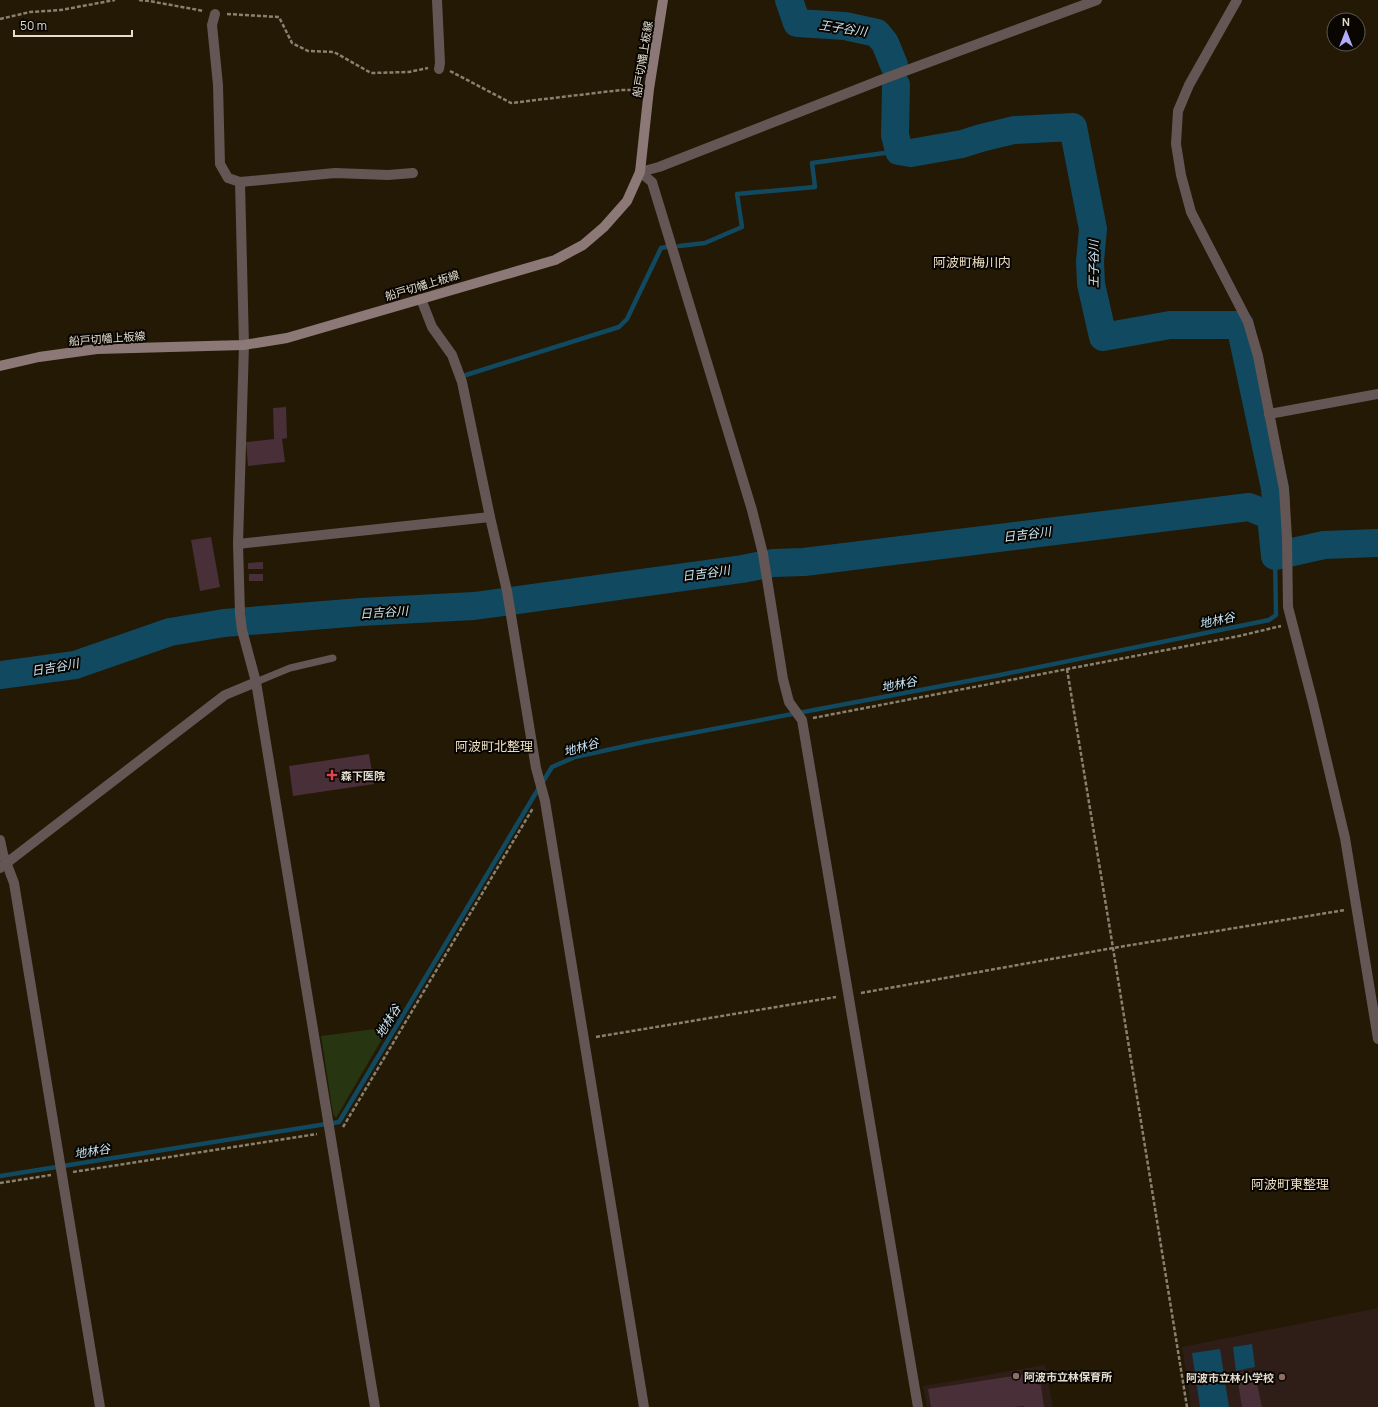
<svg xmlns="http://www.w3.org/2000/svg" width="1378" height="1407" font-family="Manrope,'Noto Sans JP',sans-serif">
<rect width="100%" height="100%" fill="#231904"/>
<g fill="#2f1d18">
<polygon points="1378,1308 1378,1407 1191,1407 1182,1347"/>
<polygon points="1045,1365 1053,1407 927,1407 923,1386"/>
</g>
<polygon fill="#273510" points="389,1027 336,1118 333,1114 321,1036"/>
<g fill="#114960">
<polygon points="1252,1344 1255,1367 1236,1371 1233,1347"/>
<polygon points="1220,1349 1229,1407 1200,1407 1192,1353"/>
</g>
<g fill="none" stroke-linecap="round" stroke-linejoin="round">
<g stroke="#114960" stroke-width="4.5">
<polyline points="679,246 705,243 742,227 737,194 815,187 812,163 899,151"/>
<polyline points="466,375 619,327 627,319 661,248 666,247"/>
<polyline points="514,593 516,601"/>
<polyline points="0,1176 339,1122 534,796 552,767 575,757 644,742 1000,675 1269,620 1276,615 1275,556"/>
</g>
<g stroke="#114960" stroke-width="28">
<polyline points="789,0 797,23 845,26 877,33 885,43 894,65"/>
<polyline points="896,85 895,135 899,151 911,153 962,144 981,138 1014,130 1073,127 1093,229 1090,261 1091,284 1103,337 1170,325 1240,325 1275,488 1276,504 1271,516"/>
<polyline points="0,675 75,665 170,632 224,623 361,612 474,606 742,569 773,563 804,562 1249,507 1271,516 1275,556 1324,545 1378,543"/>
</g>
</g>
<g fill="#482f38">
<polygon points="286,407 287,438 282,439 285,462 248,466 246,442 274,439 273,408"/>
<polygon points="211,537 220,587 200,591 191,540"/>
<polygon points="263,562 263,569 248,569 248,563"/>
<rect x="249" y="574" width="14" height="7"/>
<polygon points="369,754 374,784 293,796 289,766"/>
<polygon points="1039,1372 1044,1407 1024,1407 1024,1406 1014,1407 931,1407 928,1389"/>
<polygon points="1243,1372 1245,1381 1256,1379 1262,1407 1242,1407 1238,1383 1229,1385 1227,1375"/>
</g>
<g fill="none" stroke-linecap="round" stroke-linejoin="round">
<g stroke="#89806f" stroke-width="2.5" stroke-dasharray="4 2" stroke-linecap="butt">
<polyline points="139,0 149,1 204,11"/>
<polyline points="227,14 279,17 292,43 308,51 334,52 371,73 409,72 428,68"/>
<polyline points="0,19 30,12 61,10 115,0"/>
<polyline points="450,71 511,103 621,90 637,90"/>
<polyline points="1067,669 1113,948 1187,1407"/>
<polyline points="813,718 1239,636 1281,626"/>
<polyline points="861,993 1113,948 1345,910"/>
<polyline points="596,1037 836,997"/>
<polyline points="343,1127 533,808"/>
<polyline points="73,1172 317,1134"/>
<polyline points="0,1183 51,1175"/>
</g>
<polyline stroke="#635655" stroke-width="7" points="256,682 290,668 333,658"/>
<g stroke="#635655" stroke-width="10">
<polyline points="437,0 440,63 439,69"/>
<polyline points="1237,0 1189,85 1178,111 1176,144 1181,175 1191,212 1248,322 1258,356 1284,489 1287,538 1288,607 1313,703 1345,838 1378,1039"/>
<polyline points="215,14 212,25 218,85 220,164 228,178 240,182 244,345 238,544 240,614 242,630 256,682 375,1407"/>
<polyline points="640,172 652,182 752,510 763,554 783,679 789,702 802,720 918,1407"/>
<polyline points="240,182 335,173 388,175 413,173"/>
<polyline points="421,299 432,327 452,355 462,382 490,517 507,591 536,768 545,801 644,1407"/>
<polyline points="1269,414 1378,394"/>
<polyline points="238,544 490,517"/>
<polyline points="0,840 3,854 14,883 100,1407"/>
<polyline points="0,868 225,695 256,682"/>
</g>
<polyline stroke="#635655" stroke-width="10" points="640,172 659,167 886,78 1097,0"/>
<polyline stroke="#8c7876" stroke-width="10" points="0,366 39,357 97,349 244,345 287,338 555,260 583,245 604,227 627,201 640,172 649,89 663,0"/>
</g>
<path fill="#e0444e" stroke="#090501" stroke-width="1.5" d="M330 769h4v4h4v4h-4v4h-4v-4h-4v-4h4z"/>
<g fill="#8d6e63" stroke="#090501" stroke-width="1.5">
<circle cx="1016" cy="1376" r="4"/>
<circle cx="1282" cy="1377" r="4"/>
</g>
<g text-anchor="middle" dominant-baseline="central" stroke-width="4" stroke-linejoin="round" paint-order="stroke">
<g font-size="11" fill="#e3dccf" stroke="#090501">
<text transform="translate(642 59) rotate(-81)">船戸切幡上板線</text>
<text transform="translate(422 285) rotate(-17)">船戸切幡上板線</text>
<text transform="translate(107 338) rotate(-4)">船戸切幡上板線</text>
</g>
<g font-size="11" font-weight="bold" fill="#e3dccf" stroke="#090501" text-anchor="start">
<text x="341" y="775">森下医院</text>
<text x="1024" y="1376">阿波市立林保育所</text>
<text x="1274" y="1377" text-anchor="end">阿波市立林小学校</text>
</g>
<g font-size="12" font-style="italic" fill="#c7e6f6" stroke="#090501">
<text transform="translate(843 28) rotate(8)">王子谷川</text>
<text transform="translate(1093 264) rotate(-90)">王子谷川</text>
<text transform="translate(1027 534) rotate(-7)">日吉谷川</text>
<text transform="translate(706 573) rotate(-8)">日吉谷川</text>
<text transform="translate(384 612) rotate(-4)">日吉谷川</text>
<text transform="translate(1217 620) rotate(-12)">地林谷</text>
<text transform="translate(55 667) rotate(-10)">日吉谷川</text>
<text transform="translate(899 684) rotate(-11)">地林谷</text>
<text transform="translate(581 747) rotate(-16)">地林谷</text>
<text transform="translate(388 1021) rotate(-59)">地林谷</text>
<text transform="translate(92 1151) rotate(-9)">地林谷</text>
</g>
<g font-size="13" fill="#eddfc5" stroke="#090501">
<text x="972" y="262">阿波町梅川内</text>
<text x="494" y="746">阿波町北整理</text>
<text x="1290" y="1184">阿波町東整理</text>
</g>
</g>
<g transform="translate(1346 32)"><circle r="19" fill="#090501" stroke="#605b53"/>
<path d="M0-3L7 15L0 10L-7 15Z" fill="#b3adf9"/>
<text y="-6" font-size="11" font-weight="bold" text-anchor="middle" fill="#e3dccf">N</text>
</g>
<path d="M14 30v6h118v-6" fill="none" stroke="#e3dccf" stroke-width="2"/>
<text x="20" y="30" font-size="12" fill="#e3dccf" stroke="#090501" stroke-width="3" paint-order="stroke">50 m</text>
</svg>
